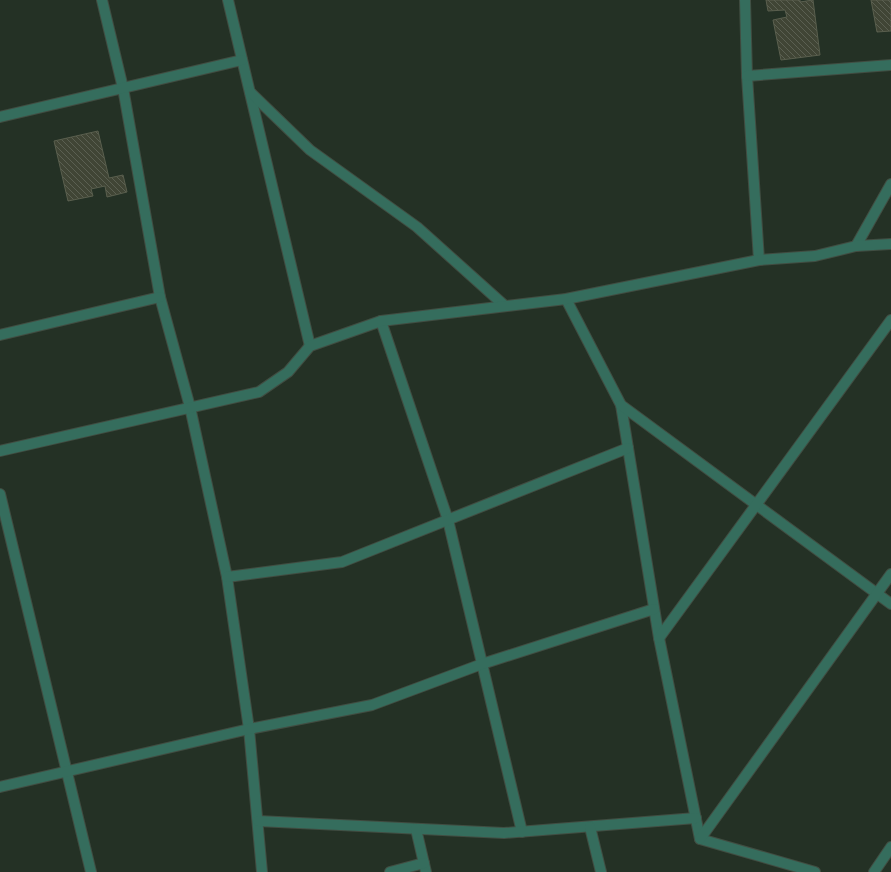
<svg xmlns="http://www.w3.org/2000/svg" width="891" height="872" font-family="'IBM Plex Sans',sans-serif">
<defs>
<pattern id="building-back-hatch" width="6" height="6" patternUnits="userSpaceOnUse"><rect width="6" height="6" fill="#404535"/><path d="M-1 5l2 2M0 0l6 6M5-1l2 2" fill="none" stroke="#5b6052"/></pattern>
</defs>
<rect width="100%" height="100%" fill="#243125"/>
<g fill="url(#building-back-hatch)" stroke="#5a5f4e">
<polygon points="766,0 800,0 800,2 813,0 820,55 781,60 773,20 787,17 785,10 768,11"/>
<polygon points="871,0 891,0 891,31 877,32"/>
<polygon points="98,131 109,178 123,175 127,192 107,197 105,186 91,189 93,196 68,201 54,141"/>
</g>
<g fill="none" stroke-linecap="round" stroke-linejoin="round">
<g stroke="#414d42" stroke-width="12">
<g id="minor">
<polyline points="102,0 123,88 160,297 190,407 227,577 249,729 262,872"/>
<polyline points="228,0 310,346"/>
<polyline points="745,0 747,76 759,260"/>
<polyline points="747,76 891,65"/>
<polyline points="250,92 310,150 417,227 505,306"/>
<polyline points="0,117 242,60"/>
<polyline points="856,246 891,184"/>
<polyline points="566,299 621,405 659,638 700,839 815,872"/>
<polyline points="381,321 448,520 522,832"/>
<polyline points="0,335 160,297"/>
<polyline points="621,405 891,604"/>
<polyline points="0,451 259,392 288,372 310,346 381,321 566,299 759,260 815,256 856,246 891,244"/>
<polyline points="0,494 91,872"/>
<polyline points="227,577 342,562 628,448"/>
<polyline points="659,638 891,320"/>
<polyline points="0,787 249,729 372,705 482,664 654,609"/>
<polyline points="258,821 504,833 696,818"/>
<polyline points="590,827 601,872"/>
<polyline points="416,829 426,872"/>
<polyline points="700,839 891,574"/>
<polyline points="390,872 424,863"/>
<polyline points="874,872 891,847"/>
</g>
</g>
<use href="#minor" stroke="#356d5d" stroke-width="10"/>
</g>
</svg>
